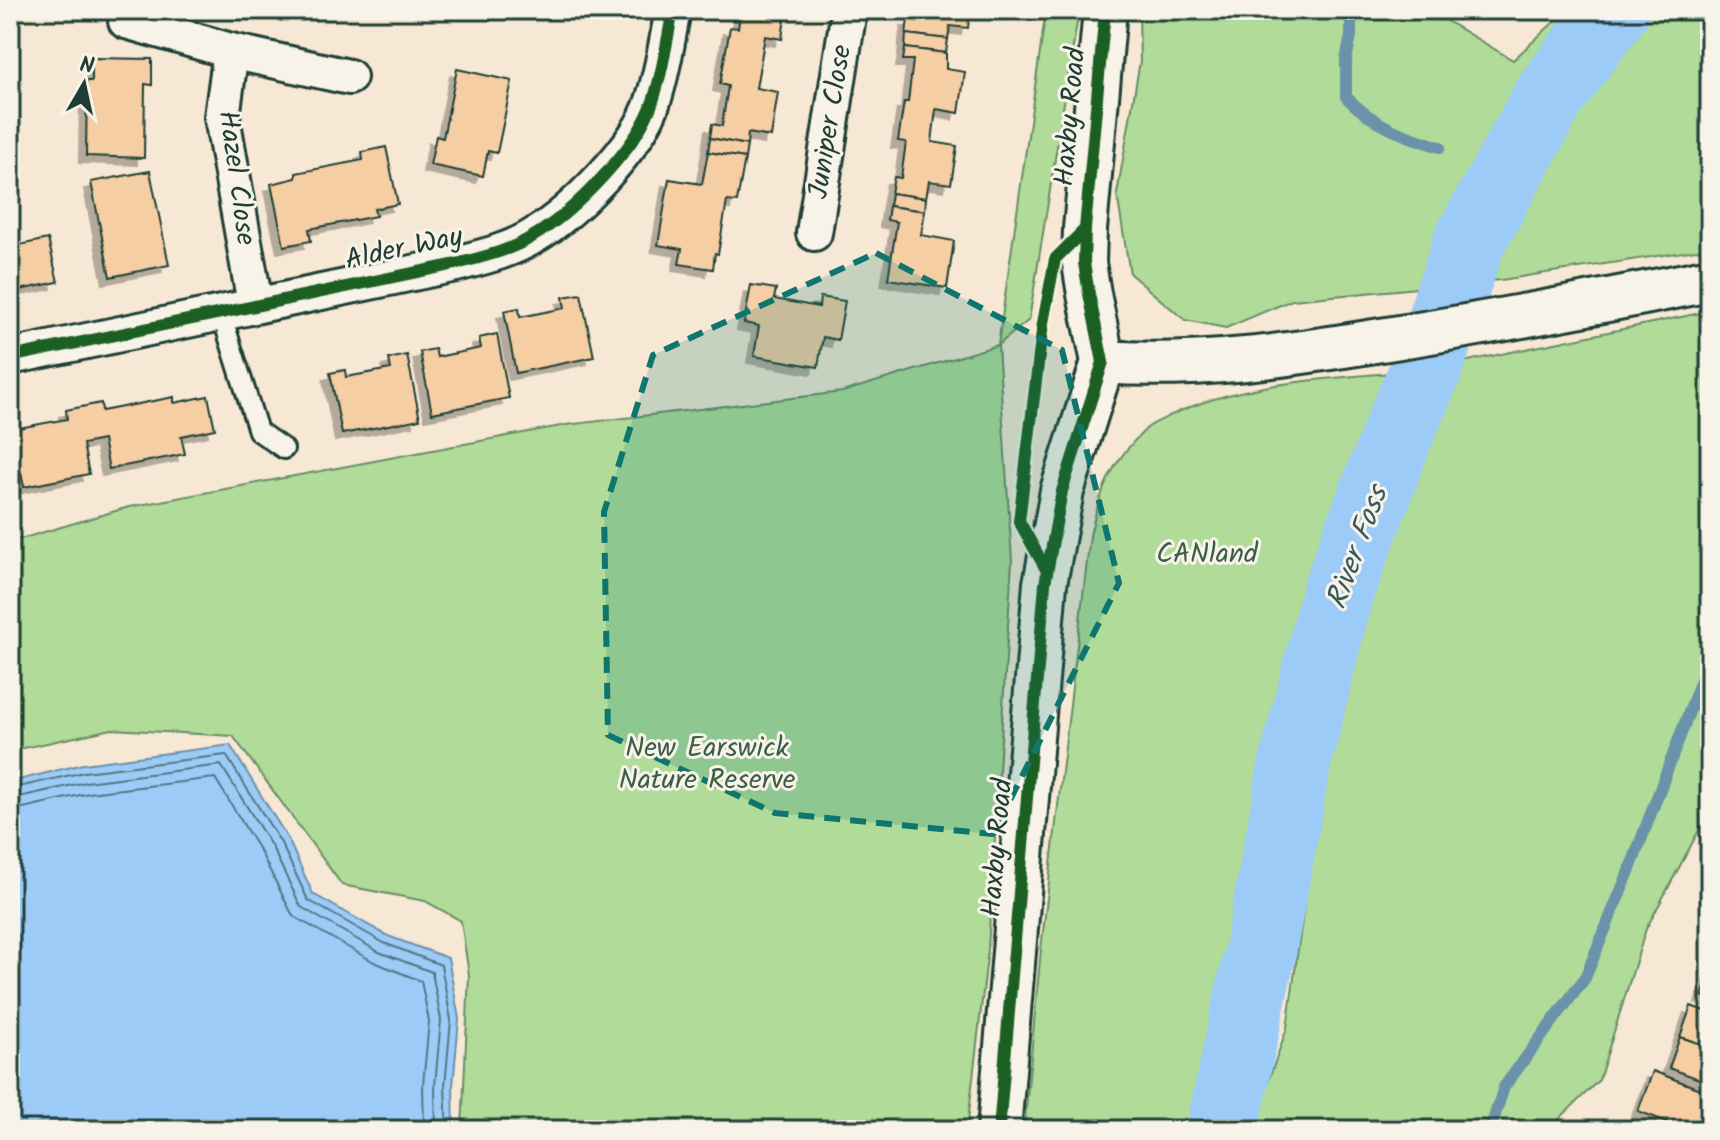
<svg xmlns="http://www.w3.org/2000/svg" width="1720" height="1140" font-family="Kalam,sans-serif">
<defs>
<filter id="shadow"><feDropShadow dx="-7" dy="7" stdDeviation="0" flood-color="#0004"/></filter>
</defs>
<rect width="100%" height="100%" fill="#f6e8d4"/>
<filter id="ink" filterUnits="userSpaceOnUse"><feTurbulence type="fractalNoise" baseFrequency=".0125" numOctaves="2"/><feDisplacementMap in="SourceGraphic" scale="16" xChannelSelector="R" yChannelSelector="G"/><feConvolveMatrix kernelMatrix="1 2 1 2 8 2 1 2 1" color-interpolation-filters="sRGB"/></filter>
<g filter="url(#ink)">
<g fill="#b0db99" stroke="#688c66" stroke-width="2">
<polygon points="1046,10 1079,10 1029,320 998,345 1012,561 988,949 967,1130 462,1130 469,975 461,921 425,901 342,885 233,736 112,729 10,751 10,542 129,507 566,425 842,392 998,345"/>
<polygon points="1139,10 1428,10 1513,60 1567,10 1710,10 1710,248 1501,280 1292,300 1226,328 1185,320 1130,274 1117,194 1140,61"/>
<polygon points="1710,311 1710,810 1646,929 1599,1080 1548,1130 1251,1130 1287,1028 1336,677 1369,567 1448,365"/>
<path d="M1426,370L1378,416L1326,565L1302,665L1242,946L1208,1130H1024L1041,949L1090,536C1100,490 1111,462 1146,429C1152,423 1160,421 1167,417C1245,379 1341,378 1426,370Z"/>
</g>
<polygon fill="#9dcbf8" stroke="#6b92aa" stroke-width="2" points="230,745 288,839 313,894 388,936 448,958 459,1019 453,1086 454,1130 10,1130 10,782 83,764"/>
<g fill="none" stroke-linecap="round" stroke-linejoin="round">
<g stroke="#517682" stroke-width="2">
<polyline points="10,789 84,772 226,755 281,843 308,900 384,943 441,965 451,1020 445,1086 447,1130"/>
<polyline points="10,799 86,782 221,765 272,847 301,907 379,952 432,972 441,1020 435,1085 436,1130"/>
<polyline points="10,811 89,793 215,778 261,853 293,916 374,962 421,981 429,1021 423,1085 424,1130"/>
</g>
<g stroke="#6b92aa" stroke-width="12">
<path d="M1351,10V36L1346,60V97C1375,126 1402,135 1440,147"/>
<polyline points="1490,1130 1504,1087 1585,978 1632,864 1710,656"/>
</g>
<polyline stroke="#9dcbf8" stroke-width="72" points="1222,1130 1260,952 1295,763 1337,594 1402,423 1426,370 1469,242 1549,97 1613,10"/>
</g>
<g fill="#f5cea4" stroke="#1f3d34" stroke-width="2" filter="url(#shadow)">
<polygon points="570,10 602,10 601,17"/>
<polygon points="741,10 786,10 782,39 765,36 756,88 778,92 771,137 748,133 747,145 710,138 712,124 722,126 728,86 720,84 730,27 738,28"/>
<polygon points="917,10 970,10 968,28 950,26 948,39 906,34 908,19 916,21"/>
<polygon points="906,34 948,39 946,53 905,48"/>
<polygon points="905,48 946,53 946,69 965,72 959,113 936,109 932,142 957,146 951,184 929,181 926,198 891,193 894,177 901,178 906,142 898,141 904,102 908,102 913,60 903,60"/>
<polygon points="92,58 152,59 152,85 145,84 144,158 86,156 87,81 92,81"/>
<polygon points="457,69 512,81 497,153 488,151 483,176 430,165 436,136 443,138"/>
<polygon points="710,138 747,145 745,158 708,152"/>
<polygon points="386,147 398,204 374,209 376,216 309,229 311,241 284,246 271,184 296,178 296,173 363,160 362,152"/>
<polygon points="708,152 745,158 737,202 727,201 718,254 715,253 713,269 679,264 682,249 658,245 669,179 702,184"/>
<polygon points="150,171 169,265 110,277 91,182"/>
<polygon points="891,193 926,198 925,211 889,206"/>
<polygon points="889,206 925,211 921,235 954,241 947,288 888,279 897,222 887,220"/>
<polygon points="48,239 58,282 10,292 10,247"/>
<polygon points="751,285 776,289 774,299 819,307 820,297 845,301 838,340 823,337 818,367 754,356 759,326 744,323"/>
<polygon points="581,294 594,357 516,373 504,311 519,308 520,317 565,308 563,297"/>
<polygon points="497,334 509,398 432,413 420,352 435,349 437,357 481,348 479,338"/>
<polygon points="407,355 420,419 342,434 330,373 345,370 346,377 391,369 389,359"/>
<polygon points="208,396 215,429 181,436 185,454 109,469 103,440 83,444 89,474 24,487 21,473 10,475 10,437 14,436 13,429 67,419 66,410 101,403 102,411 174,397 174,403"/>
<polygon points="1710,974 1710,999 1702,996"/>
<polygon points="1691,1006 1710,1013 1710,1047 1680,1037"/>
<polygon points="1680,1037 1710,1047 1710,1083 1669,1068"/>
<polygon points="1653,1071 1710,1093 1709,1130 1688,1130 1638,1111"/>
</g>
<g fill="none" stroke-linecap="round" stroke-linejoin="round">
<g stroke="#1f3d34" stroke-width="24">
<polyline id="service" points="221,313 258,431 284,449"/>
</g>
<g stroke="#1f3d34" stroke-width="40">
<g id="minor">
<polyline points="126,21 231,51"/>
<polyline points="814,233 849,10"/>
<polyline points="255,304 222,117 231,51 349,77"/>
<path d="M10,357L456,264C482,257 509,251 532,237C573,213 639,146 653,101C663,71 667,40 673,10"/>
</g>
</g>
<g stroke="#1f3d34" stroke-width="48">
<g id="tertiary">
<path d="M1103,362C1197,369 1289,355 1381,340C1491,323 1600,302 1710,280"/>
<polyline points="999,1130 1045,584 1062,491 1103,362 1089,294 1084,263 1085,229 1105,10"/>
</g>
</g>
<use href="#service" stroke="#f7f3e8" stroke-width="18"/>
<use href="#minor" stroke="#f7f3e8" stroke-width="34"/>
<use href="#tertiary" stroke="#f7f3e8" stroke-width="42"/>
<g stroke="#f7f3e8" stroke-width="17">
<g id="cycleway">
<path d="M10,357L456,264C482,257 509,251 532,237C573,213 639,146 653,101C663,71 667,40 673,10"/>
<polyline points="1047,571 1019,521 1043,323 1055,259 1085,229"/>
<polyline points="999,1130 1045,584 1062,491 1103,362 1089,294 1084,263 1085,229 1105,10"/>
</g>
</g>
<use href="#cycleway" stroke="#1b5e20" stroke-width="12"/>
</g>
</g>
<path fill="#0f766e" fill-opacity="0.2" stroke="#0f766e" stroke-width="6" stroke-dasharray="16 10" stroke-linejoin="round" d="M876,253L1062,350L1119,583L993,834L775,813L608,735L604,512L653,355Z"/>
<g text-anchor="middle" dominant-baseline="central" stroke-width="6" stroke-linejoin="round" paint-order="stroke">
<g font-size="28" fill="#1f3d34" stroke="#f7f3e8">
<text transform="translate(1071 117) rotate(-85)">Haxby Road</text>
<text transform="translate(831 122) rotate(-81)">Juniper Close</text>
<text transform="translate(236 178) rotate(82)">Hazel Close</text>
<text transform="translate(404 249) rotate(-12)">Alder Way</text>
<text transform="translate(998 848) rotate(-85)">Haxby Road</text>
</g>
<g font-size="28" fill="#3c5d48" stroke="#f7f3e8">
<text x="1207" y="554">CANland</text>
<text x="707" y="748">New Earswick<tspan x="707" dy="32">Nature Reserve</tspan></text>
</g>
<g font-size="30" font-style="italic" fill="#38595b" stroke="#f7f3e8">
<text transform="translate(1358 548) rotate(-70)">River Foss</text>
</g>
</g>
<rect width="1720" height="1140" fill="none" stroke="#f7f3e8" stroke-width="40"/>
<rect x="20" y="20" width="1680" height="1100" fill="none" stroke="#1f3d34" stroke-width="3" filter="url(#ink)"/>
<g transform="translate(84 84) rotate(9)" stroke="#f7f3e8" stroke-width="6" paint-order="stroke">
<path d="M0-6L14 30L0 20L-14 30Z" fill="#1f3d34"/>
<text y="-12" font-size="22" font-weight="bold" text-anchor="middle" fill="#1f3d34">N</text>
</g>
</svg>
